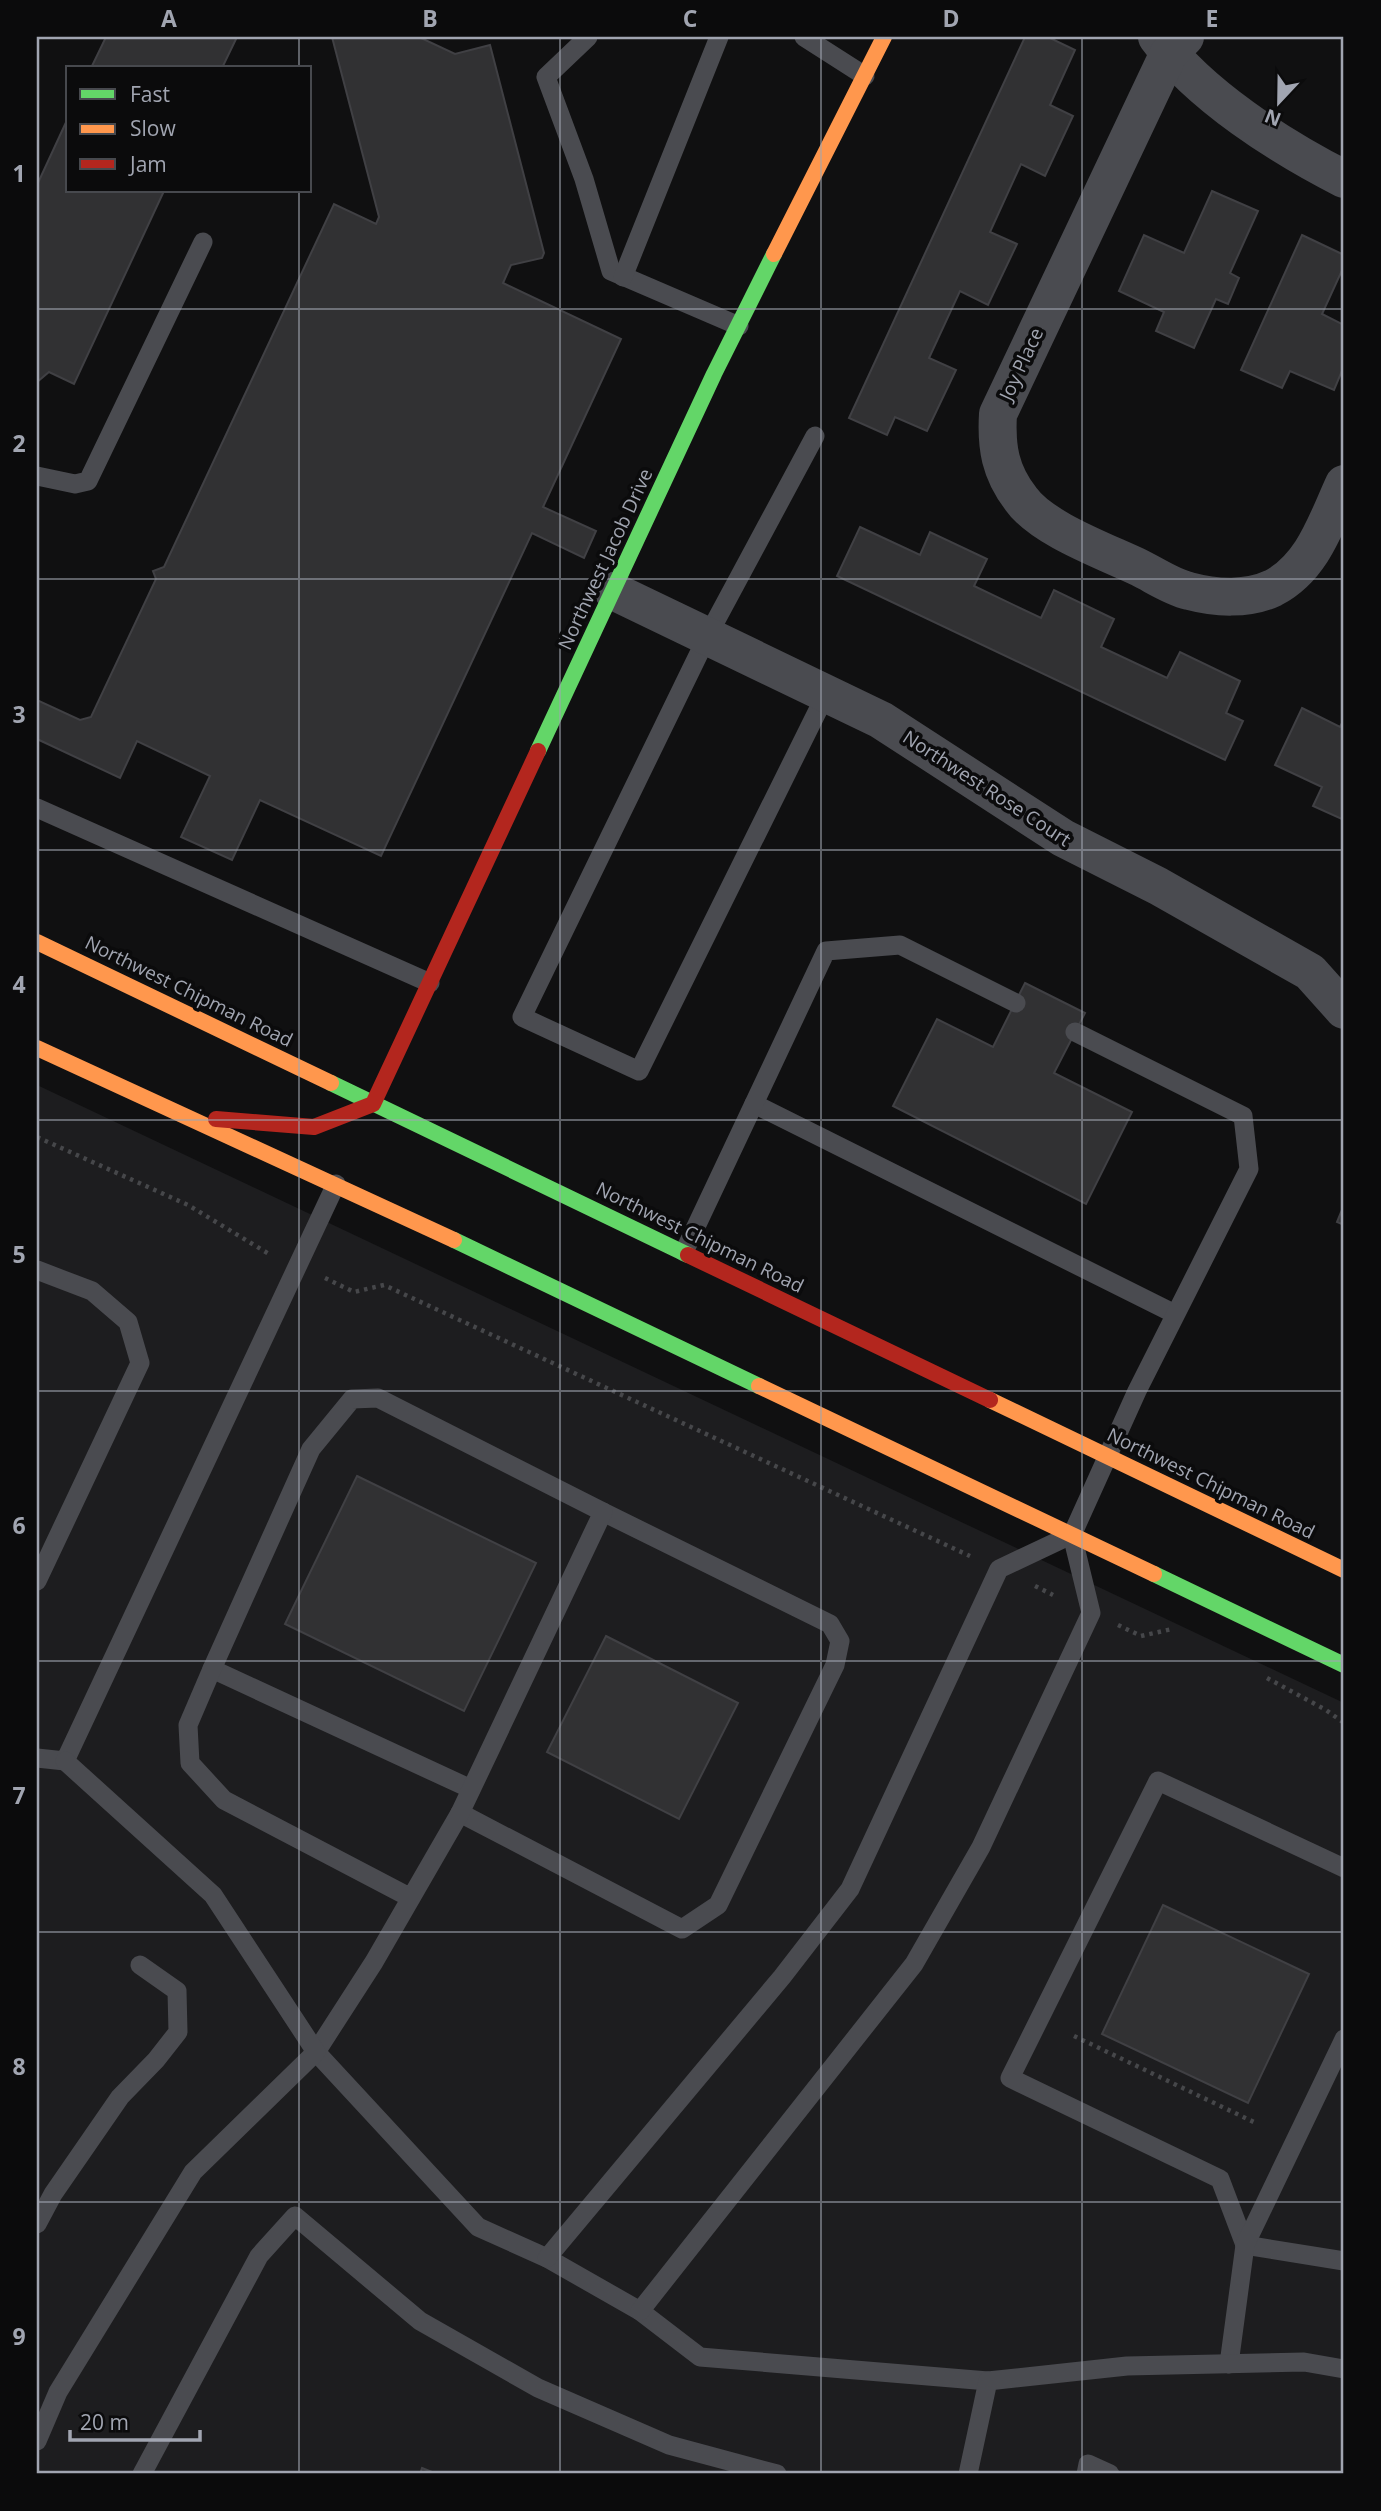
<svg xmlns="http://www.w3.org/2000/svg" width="1381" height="2511" font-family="'Open Sans',sans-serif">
<rect width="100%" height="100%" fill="#101011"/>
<polygon fill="#1d1d1f" points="37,1085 1344,1703 1344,2474 37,2474"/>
<g fill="#313133" stroke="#404044" stroke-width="2">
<polygon points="106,37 237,37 222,68 91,68"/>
<polygon points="332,37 419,37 455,54 490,45 544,253 542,258 511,265 503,283 621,339 543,507 596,531 584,558 532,533 381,856 260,800 232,860 181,837 210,776 137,741 120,778 37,739 37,700 80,720 91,717 156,579 153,571 164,567 334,204 376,224 379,217"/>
<polygon points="1025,37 1048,37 1075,50 1050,105 1073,116 1045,176 1021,164 990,232 1017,244 988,305 960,291 929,358 956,370 927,431 895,417 887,435 849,418"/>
<polygon points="68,118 68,191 164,191 74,384 49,372 37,382 37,185"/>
<polygon points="1212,191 1258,211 1230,273 1239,278 1228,304 1216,299 1194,348 1156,331 1164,312 1119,291 1144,235 1184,253"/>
<polygon points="1302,235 1344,255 1344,266 1322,314 1344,325 1344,366 1334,390 1290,371 1282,388 1241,370"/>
<polygon points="860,527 920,555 930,532 987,559 974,586 1041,618 1054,590 1114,619 1101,647 1167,678 1180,652 1240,681 1226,713 1243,721 1225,760 837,576"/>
<polygon points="1302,708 1340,727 1344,719 1344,820 1313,806 1322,787 1275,765"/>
<polygon points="1025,983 1085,1013 1054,1073 1132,1112 1086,1204 893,1106 937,1019 993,1047"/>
<polygon points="1344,1205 1344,1225 1337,1222"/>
<polygon points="357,1476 536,1563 464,1711 285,1624"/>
<polygon points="606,1636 738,1703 679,1819 547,1752"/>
<polygon points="1163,1905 1309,1974 1248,2103 1102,2034"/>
<polygon points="422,2468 437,2474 420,2474"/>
</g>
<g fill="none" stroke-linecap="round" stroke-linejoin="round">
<g stroke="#46474a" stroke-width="4.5" stroke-dasharray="3.5 5" stroke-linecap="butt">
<polyline points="37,1137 188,1205 269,1254"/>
<polyline points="325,1278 354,1292 384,1285 970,1556"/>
<polyline points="1035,1586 1053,1595"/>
<polyline points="1118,1625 1141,1636 1172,1629"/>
<polyline points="1267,1678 1326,1710 1344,1723"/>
<polyline points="1074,2036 1258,2124"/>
</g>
<g stroke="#4a4b50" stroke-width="19">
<polyline points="588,37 546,77 584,179 611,271 739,326"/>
<polyline points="804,37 865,76"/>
<polyline points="623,277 719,37"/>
<polyline points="815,436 707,637 522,1017 639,1071 826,694"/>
<polyline points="37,476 75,484 88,481 203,242"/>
<polyline points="37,808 430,983"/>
<polyline points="754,1104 1175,1314"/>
<polyline points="684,1252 826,951 900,945 1016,1003"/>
<polyline points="37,1270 92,1291 128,1322 140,1363 37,1581"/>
<polyline points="212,1669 471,1789"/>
<polyline points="37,1758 65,1761 336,1184"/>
<polyline points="460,1813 682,1929 718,1905 835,1665 840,1641 830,1624 603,1512"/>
<polyline points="411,1898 224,1800 190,1763 188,1725 212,1669 311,1449 352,1399 378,1398 603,1512 460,1813 374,1962 316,2052 478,2227 547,2258 640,2311 700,2357 988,2381"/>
<polyline points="37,2224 53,2194 120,2097 156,2060 178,2032 177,1991 140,1965"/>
<polyline points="1245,2245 1220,2179 1010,2078 1158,1781 1344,1868"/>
<polyline points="1245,2245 1344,2261"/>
<polyline points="547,2258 782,1977 850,1889 999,1569 1071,1535"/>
<polyline points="640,2311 914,1964 981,1847 1091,1613 1072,1535 1137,1391 1249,1169 1243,1116 1075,1032"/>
<polyline points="1229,2364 1245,2245 1344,2039"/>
<polyline points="37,2441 58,2392 193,2172 316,2052 213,1895 65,1761"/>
<polyline points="142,2474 259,2256 295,2216 420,2321 538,2388 669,2445 777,2474"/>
<polyline points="968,2474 988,2381 1127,2366 1304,2362 1344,2369"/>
<polyline points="1086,2474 1088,2464 1110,2474"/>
</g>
<g stroke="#4a4b50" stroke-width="38">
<path d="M1157,37C1199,95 1281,147 1344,179"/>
<path d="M1185,37L1169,53L998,414C996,447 1000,472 1021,499C1042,529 1107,552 1140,568C1156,576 1172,587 1189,591C1215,598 1248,600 1273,588C1313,567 1326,523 1344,484"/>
<polyline points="613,591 881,720 1063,838 1158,886 1310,972 1344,1010"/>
</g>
<g stroke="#63d668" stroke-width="16">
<polyline points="538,751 714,374 774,254"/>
<polyline points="331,1083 688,1255"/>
<polyline points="454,1240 759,1386"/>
<polyline points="1154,1574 1344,1665"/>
</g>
<g stroke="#ff974d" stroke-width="16">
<polyline points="774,254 884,37"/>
<polyline points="37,942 331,1083"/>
<polyline points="37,1048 454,1240"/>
<polyline points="759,1386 1154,1574"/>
<polyline points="990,1400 1344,1570"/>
</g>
<g stroke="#b3261e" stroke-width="16">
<polyline points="216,1119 314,1127 373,1104 538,751"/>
<polyline points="688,1255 990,1400"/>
</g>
</g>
<path fill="none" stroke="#a1a5b1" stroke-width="2" stroke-opacity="0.55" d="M299,37V68M560,37V2474M821,37V2474M1082,37V2474M299,191V2474M37,309H1344M37,579H1344M37,850H1344M37,1120H1344M37,1391H1344M37,1661H1344M37,1932H1344M37,2202H1344"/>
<g text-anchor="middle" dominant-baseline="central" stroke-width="7" stroke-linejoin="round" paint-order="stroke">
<g font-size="19" fill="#a1a5b1" stroke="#0b0b0c">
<text transform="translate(1021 364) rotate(-65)">Joy Place</text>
<text transform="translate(605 559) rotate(-65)">Northwest Jacob Drive</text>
<text transform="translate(987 788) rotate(33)">Northwest Rose Court</text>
<text transform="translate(189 991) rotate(26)">Northwest Chipman Road</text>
<text transform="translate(700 1237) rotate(26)">Northwest Chipman Road</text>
<text transform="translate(1211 1483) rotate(26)">Northwest Chipman Road</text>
</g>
</g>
<rect width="1381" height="2511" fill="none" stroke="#0b0b0c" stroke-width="77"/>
<rect x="66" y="66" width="245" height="126" fill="#0b0b0c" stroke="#47494e" stroke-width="2"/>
<rect x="80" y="89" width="35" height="10" fill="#63d668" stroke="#47494e" stroke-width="2"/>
<text x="130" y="102" font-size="21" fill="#a1a5b1">Fast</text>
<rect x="80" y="124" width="35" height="10" fill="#ff974d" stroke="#47494e" stroke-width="2"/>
<text x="130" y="136" font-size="21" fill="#a1a5b1">Slow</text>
<rect x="80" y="159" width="35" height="10" fill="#b3261e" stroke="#47494e" stroke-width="2"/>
<text x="130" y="172" font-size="21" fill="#a1a5b1">Jam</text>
<g transform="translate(1279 102) rotate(202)" stroke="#0b0b0c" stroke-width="5" paint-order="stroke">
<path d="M0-5L12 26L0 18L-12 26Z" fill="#a1a5b1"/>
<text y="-10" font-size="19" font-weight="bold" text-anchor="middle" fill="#a1a5b1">N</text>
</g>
<path d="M70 2430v10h130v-10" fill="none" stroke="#a1a5b1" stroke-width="3.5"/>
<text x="80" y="2430" font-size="21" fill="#a1a5b1" stroke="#0b0b0c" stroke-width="5" paint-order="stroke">20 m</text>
<rect x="38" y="38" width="1304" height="2434" fill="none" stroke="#a1a5b1" stroke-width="2.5"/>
<g font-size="23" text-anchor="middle" font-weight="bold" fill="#a1a5b1">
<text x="169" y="27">A</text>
<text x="430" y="27">B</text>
<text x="690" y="27">C</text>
<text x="951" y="27">D</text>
<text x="1212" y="27">E</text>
<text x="19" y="182">1</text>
<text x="19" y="452">2</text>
<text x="19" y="723">3</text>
<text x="19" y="993">4</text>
<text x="19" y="1263">5</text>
<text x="19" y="1534">6</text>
<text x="19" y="1804">7</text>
<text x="19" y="2075">8</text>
<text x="19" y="2345">9</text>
</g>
</svg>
